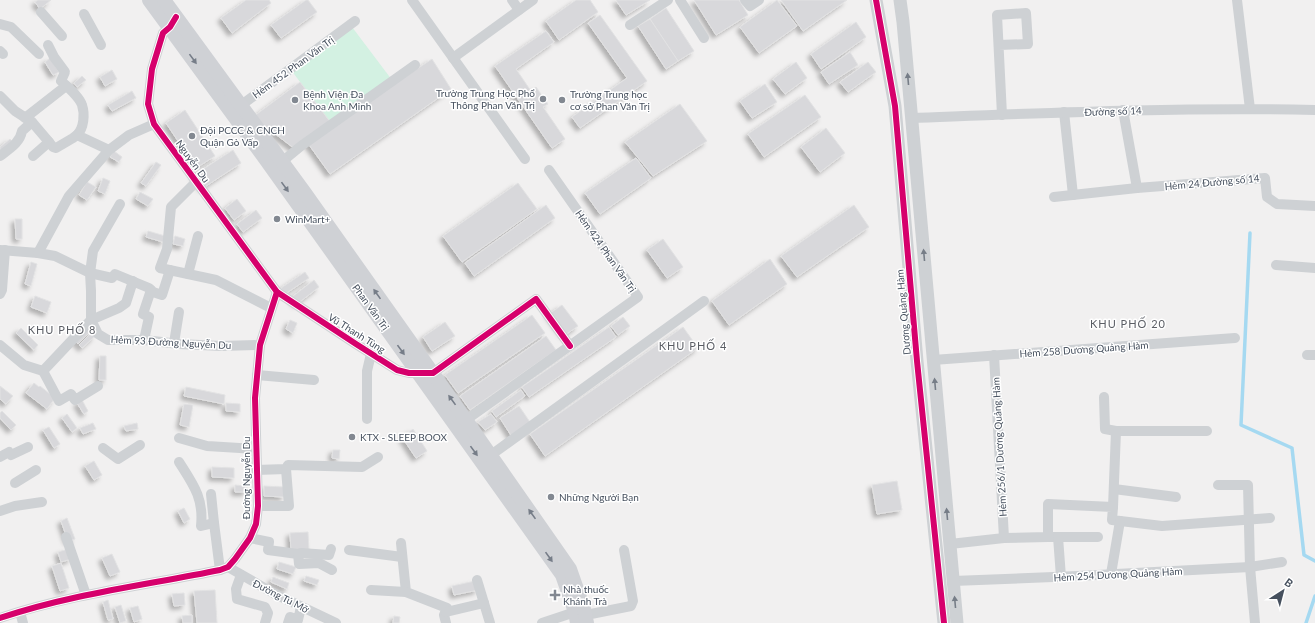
<svg xmlns="http://www.w3.org/2000/svg" width="1315" height="623" font-family="Lato,sans-serif">
<defs>
<filter id="shadow"><feDropShadow dx="-3.5" dy="3.5" stdDeviation="2" flood-color="#0004"/></filter>
</defs>
<rect width="100%" height="100%" fill="#f1f0f0"/>
<polygon fill="#d3f1e2" points="349,23 392,80 331,123 288,66"/>
<g fill="none" stroke-linecap="round" stroke-linejoin="round">
<g stroke="#a5d9f1" stroke-width="3.5">
<polyline points="1250,233 1241,425 1292,448 1304,555 1315,561"/>
<polyline points="1306,623 1315,596"/>
</g>
</g>
<g fill="#d8d8db" stroke="#e2e2e3" filter="url(#shadow)">
<polygon points="38,0 51,0 40,9 35,2"/>
<polygon points="246,0 269,0 271,3 232,33 221,18"/>
<polygon points="306,0 308,0 317,12 281,38 271,25"/>
<polygon points="576,0 590,0 598,12 559,40 546,21"/>
<polygon points="616,0 650,0 626,15"/>
<polygon points="694,0 739,0 748,15 716,35"/>
<polygon points="777,0 797,26 759,53 740,27"/>
<polygon points="781,0 847,0 803,31"/>
<polygon points="666,8 694,51 678,61 650,19"/>
<polygon points="600,15 647,81 580,128 572,117 627,78 588,23"/>
<polygon points="650,19 678,61 666,69 638,26"/>
<polygon points="856,22 866,37 821,69 811,54"/>
<polygon points="546,31 554,42 516,69 531,91 536,87 548,104 543,107 565,139 552,148 495,66"/>
<polygon points="850,52 858,65 829,84 821,72"/>
<polygon points="50,58 59,72 53,75 45,62"/>
<polygon points="432,59 451,89 330,174 307,142"/>
<polygon points="796,62 807,78 785,94 773,79"/>
<polygon points="868,62 876,72 848,92 840,82"/>
<polygon points="112,70 117,79 105,86 100,77"/>
<polygon points="82,76 86,80 77,87 74,83"/>
<polygon points="300,82 331,123 295,149 253,117"/>
<polygon points="765,84 777,102 752,118 740,101"/>
<polygon points="132,91 136,98 112,111 108,105"/>
<polygon points="805,95 821,117 764,157 748,134"/>
<polygon points="680,104 707,141 653,176 625,142"/>
<polygon points="185,110 215,156 196,168 166,123"/>
<polygon points="826,128 845,153 820,172 801,147"/>
<polygon points="10,139 15,144 0,150 0,147"/>
<polygon points="233,150 241,163 203,188 194,175"/>
<polygon points="114,151 122,157 119,162 110,157"/>
<polygon points="636,158 651,178 600,214 585,193"/>
<polygon points="156,162 161,165 146,186 141,183"/>
<polygon points="103,178 110,181 105,194 98,191"/>
<polygon points="87,182 96,187 87,200 79,195"/>
<polygon points="518,183 537,209 462,262 443,236"/>
<polygon points="140,192 153,199 148,206 136,199"/>
<polygon points="237,199 246,211 234,220 225,208"/>
<polygon points="546,205 555,218 474,276 465,263"/>
<polygon points="854,205 869,227 797,277 781,256"/>
<polygon points="256,210 262,218 243,232 237,224"/>
<polygon points="15,219 22,219 22,239 16,239"/>
<polygon points="148,231 165,236 163,242 146,237"/>
<polygon points="175,236 185,239 183,246 173,244"/>
<polygon points="663,239 683,267 667,278 647,250"/>
<polygon points="770,259 787,284 729,325 712,301"/>
<polygon points="31,262 37,264 31,286 25,284"/>
<polygon points="305,272 309,278 285,294 281,288"/>
<polygon points="314,280 319,287 297,304 292,297"/>
<polygon points="35,296 51,302 47,313 31,307"/>
<polygon points="562,305 578,326 565,335 549,314"/>
<polygon points="532,315 545,333 458,393 445,375"/>
<polygon points="623,317 630,326 618,335 611,326"/>
<polygon points="290,320 297,323 293,333 286,329"/>
<polygon points="445,322 455,336 432,351 423,337"/>
<polygon points="609,327 616,337 529,397 522,387"/>
<polygon points="683,327 698,348 545,456 530,434"/>
<polygon points="21,328 38,345 34,350 16,333"/>
<polygon points="87,328 91,331 78,344 75,341"/>
<polygon points="92,332 95,336 82,348 79,345"/>
<polygon points="546,336 556,350 470,410 460,396"/>
<polygon points="100,356 106,356 106,380 99,380"/>
<polygon points="34,383 39,387 40,386 55,398 47,409 26,393"/>
<polygon points="0,386 13,396 6,404 0,399"/>
<polygon points="186,387 225,395 224,404 184,396"/>
<polygon points="521,390 525,396 496,417 492,411"/>
<polygon points="82,400 88,411 84,414 77,403"/>
<polygon points="226,403 240,404 240,412 226,411"/>
<polygon points="184,404 193,405 189,427 180,425"/>
<polygon points="519,406 532,425 512,437 500,418"/>
<polygon points="2,411 16,425 11,430 0,418 0,413"/>
<polygon points="67,414 77,428 72,432 62,418"/>
<polygon points="491,414 497,422 485,430 478,422"/>
<polygon points="93,423 96,429 83,434 80,428"/>
<polygon points="137,423 138,429 126,431 124,426"/>
<polygon points="49,427 60,444 54,448 43,430"/>
<polygon points="413,429 427,451 416,458 402,437"/>
<polygon points="333,450 340,450 339,459 332,458"/>
<polygon points="94,461 102,475 94,480 85,466"/>
<polygon points="212,467 234,468 234,478 212,477"/>
<polygon points="897,481 902,510 877,514 872,485"/>
<polygon points="235,485 247,486 246,492 235,492"/>
<polygon points="264,486 284,487 284,497 264,496"/>
<polygon points="184,508 190,519 184,523 178,511"/>
<polygon points="67,518 75,539 68,541 61,521"/>
<polygon points="308,532 309,550 291,551 290,533"/>
<polygon points="68,549 71,559 61,562 58,552"/>
<polygon points="112,554 120,572 110,576 102,558"/>
<polygon points="279,562 296,567 293,574 277,569"/>
<polygon points="61,563 69,588 60,591 52,566"/>
<polygon points="306,576 319,580 317,585 304,581"/>
<polygon points="273,577 289,583 287,589 271,582"/>
<polygon points="475,581 478,590 454,595 452,586"/>
<polygon points="215,590 217,623 197,623 194,591"/>
<polygon points="184,593 185,605 174,606 172,594"/>
<polygon points="108,600 113,619 108,620 103,602"/>
<polygon points="121,605 126,621 120,623 115,607"/>
<polygon points="138,606 142,619 134,622 130,608"/>
<polygon points="192,615 192,623 183,623 182,616"/>
<polygon points="394,616 400,617 399,623 393,623"/>
</g>
<g fill="none" stroke-linecap="round" stroke-linejoin="round">
<g stroke="#ced1d4" stroke-width="10">
<polyline points="412,0 525,159"/>
<polyline points="512,0 519,10"/>
<polyline points="680,0 704,38"/>
<polyline points="745,0 750,6 759,0"/>
<polyline points="1237,0 1250,109"/>
<polyline points="41,12 62,36"/>
<polyline points="84,14 101,45"/>
<polyline points="172,23 170,27 163,33 152,69 148,104 154,124 277,292 356,344 397,370 409,373 433,373 536,299 570,346"/>
<polyline points="0,24 11,27 39,54"/>
<polyline points="630,25 668,0"/>
<path d="M48,45L54,57L65,72L61,81C67,86 80,98 82,105C85,114 84,128 77,135L109,150"/>
<polyline points="999,45 1028,44 1026,13 997,15 1002,115"/>
<polyline points="0,51 3,54"/>
<polyline points="453,58 533,0"/>
<polyline points="0,96 15,111 32,122 49,142 33,156"/>
<polyline points="236,109 355,21"/>
<polyline points="1123,110 1137,188"/>
<polyline points="1064,112 1073,195"/>
<polyline points="25,118 66,86"/>
<path d="M911,118C1046,113 1180,107 1315,110"/>
<polyline points="49,142 53,147 56,148 73,138 77,135"/>
<path d="M0,156C9,149 20,143 22,131L32,122"/>
<polyline points="278,165 301,146 415,65"/>
<polyline points="196,182 171,207 167,249 160,268 216,280 271,308"/>
<polyline points="1054,197 1137,188 1265,178 1267,197 1277,204 1315,206"/>
<polyline points="120,204 93,251 90,273 91,291 91,320 98,334 108,340 144,340 179,344 221,346 260,345"/>
<polyline points="0,250 38,253 55,256 90,273 112,278 115,274 149,288 153,292 162,295 170,270"/>
<polyline points="38,253 69,196 109,150 129,135 154,124"/>
<polyline points="1276,265 1315,268"/>
<polyline points="188,274 198,236"/>
<polyline points="0,294 2,290 5,250"/>
<polyline points="144,340 149,317 143,314 151,290"/>
<polyline points="174,343 179,312"/>
<polyline points="0,345 24,365 43,371"/>
<polyline points="994,355 1004,538"/>
<polyline points="1307,355 1315,355"/>
<polyline points="933,360 1235,338"/>
<polyline points="257,375 314,380"/>
<polyline points="98,386 75,400 71,394 59,401 43,371 91,320 119,308 126,303 133,281"/>
<polyline points="1104,397 1105,429 1116,431 1207,431"/>
<polyline points="367,419 367,371 371,354"/>
<polyline points="466,420 638,297 549,170"/>
<polyline points="179,438 207,446 256,449"/>
<polyline points="103,448 118,459 140,445"/>
<polyline points="491,455 704,301"/>
<polyline points="0,457 9,452 11,455 28,447"/>
<path d="M179,462C193,484 204,498 201,526L214,523L220,570"/>
<polyline points="256,470 286,469 288,465 362,467 378,457"/>
<polyline points="15,483 36,470"/>
<polyline points="1218,485 1248,485 1250,567 1255,623"/>
<polyline points="1114,489 1176,497"/>
<polyline points="211,494 214,523"/>
<polyline points="258,506 289,506 286,469"/>
<polyline points="1113,507 1116,431"/>
<polyline points="0,511 15,506 42,502"/>
<polyline points="66,537 86,595"/>
<polyline points="1048,537 1098,537"/>
<polyline points="1058,537 1061,577"/>
<polyline points="250,538 269,542 268,550 298,554 299,564 319,563 332,570"/>
<polyline points="401,543 406,592 447,608 444,615 446,623"/>
<polyline points="950,544 1004,538 1048,537 1048,504 1113,507 1112,520 1162,526 1270,518"/>
<polyline points="349,550 402,557"/>
<polyline points="298,554 301,553 329,555 331,549"/>
<polyline points="228,567 275,594 336,623"/>
<polyline points="1111,574 1120,521"/>
<polyline points="241,575 236,589 237,599 265,607 268,613 265,623"/>
<polyline points="477,580 490,623"/>
<polyline points="953,581 1078,576 1250,567 1282,562"/>
<polyline points="371,590 406,592"/>
<polyline points="20,612 23,623"/>
<polyline points="446,612 484,603"/>
<polyline points="586,615 631,606 633,601 624,550"/>
<path d="M0,618C71,594 146,585 220,570L228,567L235,559L250,538L256,524L258,506L255,398L260,345L277,292"/>
<polyline points="288,623 290,617 298,620 301,607"/>
<polyline points="542,623 575,612"/>
</g>
<g stroke="#ced1d4" stroke-width="13">
<polyline points="876,0 895,106 917,361 944,623"/>
<polyline points="900,0 903,22 957,623"/>
</g>
<g stroke="#cfd1d5" stroke-width="14">
<polyline points="149,0 266,160 562,575 575,612 577,623"/>
<polyline points="164,0 305,193 466,420 570,569 584,609 587,623"/>
</g>
<g stroke="#fff" stroke-width="8">
<g id="cycleway">
<polyline points="876,0 895,106 917,361 944,623"/>
<polyline points="176,17 170,27 163,33 152,69 148,104 154,124 277,292 356,344 397,370 409,373 433,373 536,299 570,346"/>
<path d="M0,618C71,594 146,585 220,570L228,567L235,559L250,538L256,524L258,506L255,398L260,345L277,292"/>
</g>
</g>
<use href="#cycleway" stroke="#d6006c" stroke-width="6"/>
</g>
<defs><path id="oneway-solid" d="M-6-.8H1V-3.2L6.5 0L1 3.2V.8H-6Z"/></defs>
<g fill="#767d88">
<use href="#oneway-solid" transform="translate(193 59) rotate(54)"/>
<use href="#oneway-solid" transform="translate(285 187) rotate(54)"/>
<use href="#oneway-solid" transform="translate(377 294) rotate(-125)"/>
<use href="#oneway-solid" transform="translate(401 350) rotate(54)"/>
<use href="#oneway-solid" transform="translate(452 400) rotate(-126)"/>
<use href="#oneway-solid" transform="translate(474 451) rotate(54)"/>
<use href="#oneway-solid" transform="translate(532 514) rotate(-125)"/>
<use href="#oneway-solid" transform="translate(549 557) rotate(55)"/>
</g>
<g fill="#767d87">
<use href="#oneway-solid" transform="translate(908 79) rotate(-95)"/>
<use href="#oneway-solid" transform="translate(924 255) rotate(-95)"/>
<use href="#oneway-solid" transform="translate(935 384) rotate(-95)"/>
<use href="#oneway-solid" transform="translate(947 514) rotate(-95)"/>
<use href="#oneway-solid" transform="translate(955 602) rotate(-95)"/>
</g>
<g fill="#828891" stroke="#fff" stroke-width="1.5">
<circle cx="543" cy="99" r="4"/>
<circle cx="295" cy="100" r="4"/>
<circle cx="562" cy="100" r="4"/>
<circle cx="192" cy="136" r="4"/>
<circle cx="277" cy="219" r="4"/>
<circle cx="352" cy="437" r="4"/>
<circle cx="551" cy="497" r="4"/>
<path d="M553 589h4v4h4v4h-4v4h-4v-4h-4v-4h4z"/>
</g>
<g text-anchor="middle" dominant-baseline="central" stroke-width="3" stroke-linejoin="round" paint-order="stroke">
<g font-size="10" fill="#46505e" stroke="#fff">
<text transform="translate(293 67) rotate(-36)">Hẻm 452 Phan Văn Trị</text>
<text transform="translate(1113 111) rotate(-2)">Đường số 14</text>
<text transform="translate(193 161) rotate(54)">Nguyễn Du</text>
<text transform="translate(1212 182) rotate(-5)">Hẻm 24 Đường số 14</text>
<text transform="translate(606 251) rotate(55)">Hẻm 424 Phan Văn Trị</text>
<text transform="translate(371 307) rotate(54)">Phan Văn Trị</text>
<text transform="translate(903 312) rotate(-95)">Dương Quảng Hàm</text>
<text transform="translate(357 333) rotate(32)">Vũ Thanh Tùng</text>
<text transform="translate(171 342) rotate(3)">Hẻm 93 Đường Nguyễn Du</text>
<text transform="translate(1084 349) rotate(-4)">Hẻm 258 Dương Quảng Hàm</text>
<text transform="translate(999 447) rotate(-93)">Hẻm 256/1 Dương Quảng Hàm</text>
<text transform="translate(246 478) rotate(-90)">Đường Nguyễn Du</text>
<text transform="translate(1118 574) rotate(-3)">Hẻm 254 Dương Quảng Hàm</text>
<text transform="translate(281 596) rotate(27)">Đường Tú Mỡ</text>
</g>
<g font-size="10" fill="#46505e" stroke="#fff" text-anchor="start">
<text x="535" y="93" text-anchor="end">Trường Trung Học Phổ<tspan x="535" dy="12">Thông Phan Văn Trị</tspan></text>
<text x="303" y="94">Bệnh Viện Đa<tspan x="303" dy="12">Khoa Anh Minh</tspan></text>
<text x="570" y="94">Trường Trung học<tspan x="570" dy="12">cơ sở Phan Văn Trị</tspan></text>
<text x="200" y="130">Đội PCCC &amp; CNCH<tspan x="200" dy="12">Quận Gò Vấp</tspan></text>
<text x="285" y="219">WinMart+</text>
<text x="360" y="437">KTX - SLEEP BOOX</text>
<text x="559" y="497">Những Người Bạn</text>
<text x="563" y="589">Nhà thuốc<tspan x="563" dy="12">Khánh Trà</tspan></text>
</g>
<g font-size="11" letter-spacing="1" fill="#5b5e65" stroke="#fff">
<text x="1128" y="323">KHU PHỐ 20</text>
<text x="62" y="329">KHU PHỐ 8</text>
<text x="693" y="345">KHU PHỐ 4</text>
</g>
</g>
<g transform="translate(1283 591) rotate(36)" stroke="#ffffff" stroke-width="3" paint-order="stroke">
<path d="M0-3L7 15L0 10L-7 15Z" fill="#46505e"/>
<text y="-6" font-size="11" font-weight="bold" text-anchor="middle" fill="#46505e">B</text>
</g>
</svg>
